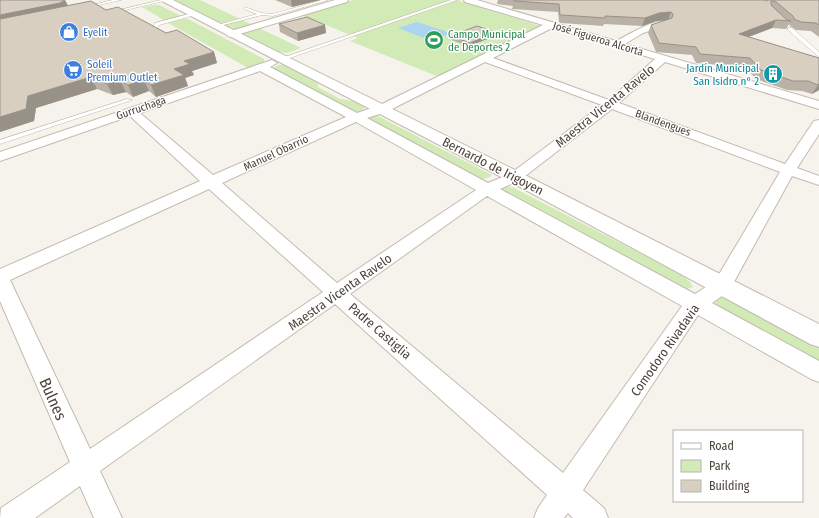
<svg xmlns="http://www.w3.org/2000/svg" width="819" height="518" font-family="'Fira Sans Condensed',sans-serif">
<rect width="100%" height="100%" fill="#f6f3ec"/>
<g fill="#d2eab5">
<polygon points="175,0 200,0 301,48 287,53 278,52"/>
<polygon points="353,0 458,0 540,26 439,77 350,41 358,38 301,15"/>
<polygon points="154,5 159,5 181,16 164,20 142,7"/>
<polygon points="183,19 188,19 264,59 264,62 248,68 168,23"/>
<polygon points="278,65 283,65 318,83 318,87 340,99 353,101 364,107 363,110 357,112 351,111 273,68"/>
<polygon points="376,115 490,174 492,176 481,180 366,117"/>
<polygon points="506,186 514,188 682,275 689,281 693,287 687,289 676,286 504,195 502,190"/>
<polygon points="719,297 728,298 819,346 819,362 723,311 716,304 714,299"/>
</g>
<polygon fill="#a9d4f2" points="417,22 451,33 432,41 398,28"/>
<g fill="none" stroke-linecap="round" stroke-linejoin="round">
<g stroke="#c2bbae" stroke-width="1">
<g id="service">
<polygon points="113,0 121,0 86,8 84,7"/>
<polygon points="161,0 168,0 113,13 111,12"/>
<polygon points="322,0 328,0 273,16 262,15 216,27 214,26 257,14 244,9 245,7 261,13 273,14"/>
<polygon points="451,0 457,0 284,60 279,59"/>
<polygon points="193,13 195,15 159,25 157,28 165,33 165,35 161,35 153,28 155,23"/>
<polygon points="788,28 792,28 819,52 819,57 788,30"/>
<polygon points="127,99 132,100 0,144 0,140"/>
</g>
</g>
<g stroke="#c2bbae" stroke-width="2">
<g id="minor">
<polygon points="335,0 348,0 347,2 233,36 230,37 225,34 227,32"/>
<path d="M464,0H477L616,41C628,35 655,18 668,21L669,23L668,25L643,33L625,44L819,101V109L665,62L619,103L785,164L814,121L819,120V134L797,168L819,176V185L792,176L729,291L712,303L819,361V382L811,379L698,315L583,490L604,508L608,518H573L568,513L564,518H534L538,508L547,495L335,304L100,471L122,518H94L80,486L35,518H0L1,508L70,462L0,301V269L200,181L130,116L0,161V152L272,60L277,63L270,67L357,113L378,106L543,25L465,2ZM552,28L655,59L609,100L493,58ZM485,62L602,105L510,174L488,183L367,118L386,112ZM260,71L346,117L213,175L140,113ZM612,109L780,172L715,281L695,294L500,189L520,180ZM356,122L476,190L337,283L222,183ZM209,189L323,292L90,449L10,280ZM487,196L682,306L563,473L350,294Z"/>
</g>
</g>
<g stroke="#c2bbae" stroke-width="2">
<polygon id="tertiary" points="160,0 173,0 521,173 819,324 819,347 810,344 509,181"/>
</g>
<use href="#service" fill="#fff" fill-rule="evenodd"/>
<use href="#minor" fill="#fff" fill-rule="evenodd"/>
<use href="#tertiary" fill="#fff" fill-rule="evenodd"/>
</g>
<g fill="#bab2a6">
<polygon points="65,0 68,6 106,10 214,52 217,63 192,71 194,75 185,78 188,86 156,97 149,91 133,97 126,92 113,95 97,89 36,108 34,121 0,132"/>
<polygon points="275,0 320,0 292,7"/>
<polygon points="498,0 764,0 766,1 767,0 819,0 819,37 811,31 796,30 790,26 789,24 786,29 772,28 749,37 819,58 819,90 812,94 802,91 787,90 756,79 745,67 696,63 692,55 656,52 648,33 651,25 668,20 656,21 642,26 604,24 603,26 561,23 559,22 558,12 512,9 513,6 497,4"/>
<polygon points="279,24 325,25 326,33 298,41 280,32"/>
<polygon points="495,32 495,36 469,46 451,40 451,36"/>
</g>
<g fill="#979187">
<polygon points="65,0 70,10 0,26 0,15"/>
<polygon points="291,0 320,0 292,7"/>
<polygon points="671,12 668,20 656,21 642,26 645,18 659,13"/>
<polygon points="776,20 772,28 734,42 739,34"/>
<polygon points="325,25 326,33 298,41 297,33"/>
<polygon points="495,32 495,36 469,46 470,43"/>
<polygon points="214,52 217,63 192,71 194,75 185,78 188,86 156,97 151,85 174,69 184,61"/>
<polygon points="91,77 97,89 36,108 34,121 0,132 0,117 28,96"/>
<polygon points="120,80 126,92 113,95 107,84"/>
<polygon points="144,80 149,91 133,97 128,85"/>
<polygon points="819,84 819,90 812,94 818,85"/>
</g>
<g fill="#d8cfc1" stroke="#979187">
<polygon points="0,0 65,0 60,3 0,15"/>
<polygon points="514,0 764,0 766,1 768,0 819,0 819,25 816,23 801,22 794,19 793,16 775,1 771,1 771,5 787,20 791,21 776,20 739,34 819,58 819,84 818,85 808,81 793,81 761,70 750,58 700,54 696,47 659,43 651,25 672,18 673,14 671,12 659,13 645,18 605,16 605,18 562,15 560,15 559,4 514,1"/>
<polygon points="91,1 106,10 118,7 166,33 177,30 214,52 184,61 190,64 174,69 184,75 151,85 144,80 128,85 120,80 107,84 91,77 28,96 26,109 0,117 0,19"/>
<polygon points="307,17 325,25 297,33 279,24"/>
<polygon points="477,26 495,32 470,43 451,36"/>
</g>
<defs>
<g id="shop-disc" transform="scale(1)"><circle r="9.5" fill="#3f7fe0" stroke="#fff"/><path d="M-5-2.5h2.3a2.7 3.5 0 0 1 5.4 0H5L5.5 6h-11ZM-1.5-2.5h3a1.5 2.3 0 0 0-3 0Z" fill="#fff"/></g>
<g id="stadium-disc" transform="scale(1)"><circle r="9.5" fill="#2e9e5b" stroke="#fff"/><path d="M0-5a6.5 5 0 1 0 0 10a6.5 5 0 1 0 0-10ZM-3.5-1.8h7v3.6h-7Z" fill="#fff"/></g>
<g id="supermarket-disc" transform="scale(1)"><circle r="9.5" fill="#3f7fe0" stroke="#fff"/><path d="M-6-5.5h2.5l.6 2H6L4.5 2H-2.5L-4.4-4H-6ZM-1.5 3.2a1.3 1.3 0 1 0 .1 0ZM3 3.2a1.3 1.3 0 1 0 .1 0Z" fill="#fff"/></g>
<g id="building-disc" transform="scale(1)"><circle r="9.5" fill="#0f9aa8" stroke="#fff"/><path d="M-4-6H4V6H1V3H-1V6H-4ZM-2.5-4.3h1.7v1.8h-1.7ZM.8-4.3h1.7v1.8H.8ZM-2.5-1h1.7V.8h-1.7ZM.8-1h1.7V.8H.8Z" fill="#fff"/></g>
</defs>
<g fill-rule="evenodd">
<use href="#shop-disc" x="69" y="32"/>
<use href="#stadium-disc" x="434" y="40"/>
<use href="#supermarket-disc" x="73" y="70"/>
<use href="#building-disc" x="773" y="74"/>
</g>
<g text-anchor="middle" dominant-baseline="central" stroke-width="3" stroke-linejoin="round" paint-order="stroke">
<g font-size="11" fill="#366cbe" stroke="#fff" text-anchor="start">
<text x="83" y="32">Eyelit</text>
<text x="87" y="64">Soleil<tspan x="87" dy="13">Premium Outlet</tspan></text>
</g>
<g font-size="11" fill="#27864d" stroke="#fff" text-anchor="start">
<text x="448" y="34">Campo Municipal<tspan x="448" dy="13">de Deportes 2</tspan></text>
</g>
<g font-size="11" fill="#4b4439" stroke="#fff">
<text transform="translate(598 39) rotate(17)">José Figueroa Alcorta</text>
<text transform="translate(141 108) rotate(-19)">Gurruchaga</text>
<text transform="translate(663 123) rotate(20)">Blandengues</text>
<text transform="translate(276 153) rotate(-25)">Manuel Obarrio</text>
</g>
<g font-size="11" fill="#0d838f" stroke="#fff" text-anchor="end">
<text x="759" y="68">Jardín Municipal<tspan x="759" dy="13">San Isidro n° 2</tspan></text>
</g>
<g font-size="13" fill="#4b4439" stroke="#fff">
<text transform="translate(605 106) rotate(-39)">Maestra Vicenta Ravelo</text>
<text transform="translate(493 166) rotate(27)">Bernardo de Irigoyen</text>
<text transform="translate(340 292) rotate(-35)">Maestra Vicenta Ravelo</text>
<text transform="translate(380 331) rotate(41)">Padre Castiglia</text>
<text transform="translate(665 350) rotate(-55)">Comodoro Rivadavia</text>
</g>
<g font-size="16" fill="#4b4439" stroke="#fff">
<text transform="translate(53 399) rotate(66)">Bulnes</text>
</g>
</g>
<rect x="673" y="430" width="130" height="72" fill="#ffffff" stroke="#b7b4b0"/>
<rect x="681" y="443" width="20" height="6" fill="#ffffff" stroke="#b7b4b0"/>
<text x="709" y="450" font-size="12" fill="#4b4439">Road</text>
<rect x="681" y="460" width="20" height="12" fill="#d2eab5" stroke="#b7b4b0"/>
<text x="709" y="470" font-size="12" fill="#4b4439">Park</text>
<rect x="681" y="480" width="20" height="12" fill="#d8cfc1" stroke="#b7b4b0"/>
<text x="709" y="490" font-size="12" fill="#4b4439">Building</text>
</svg>
